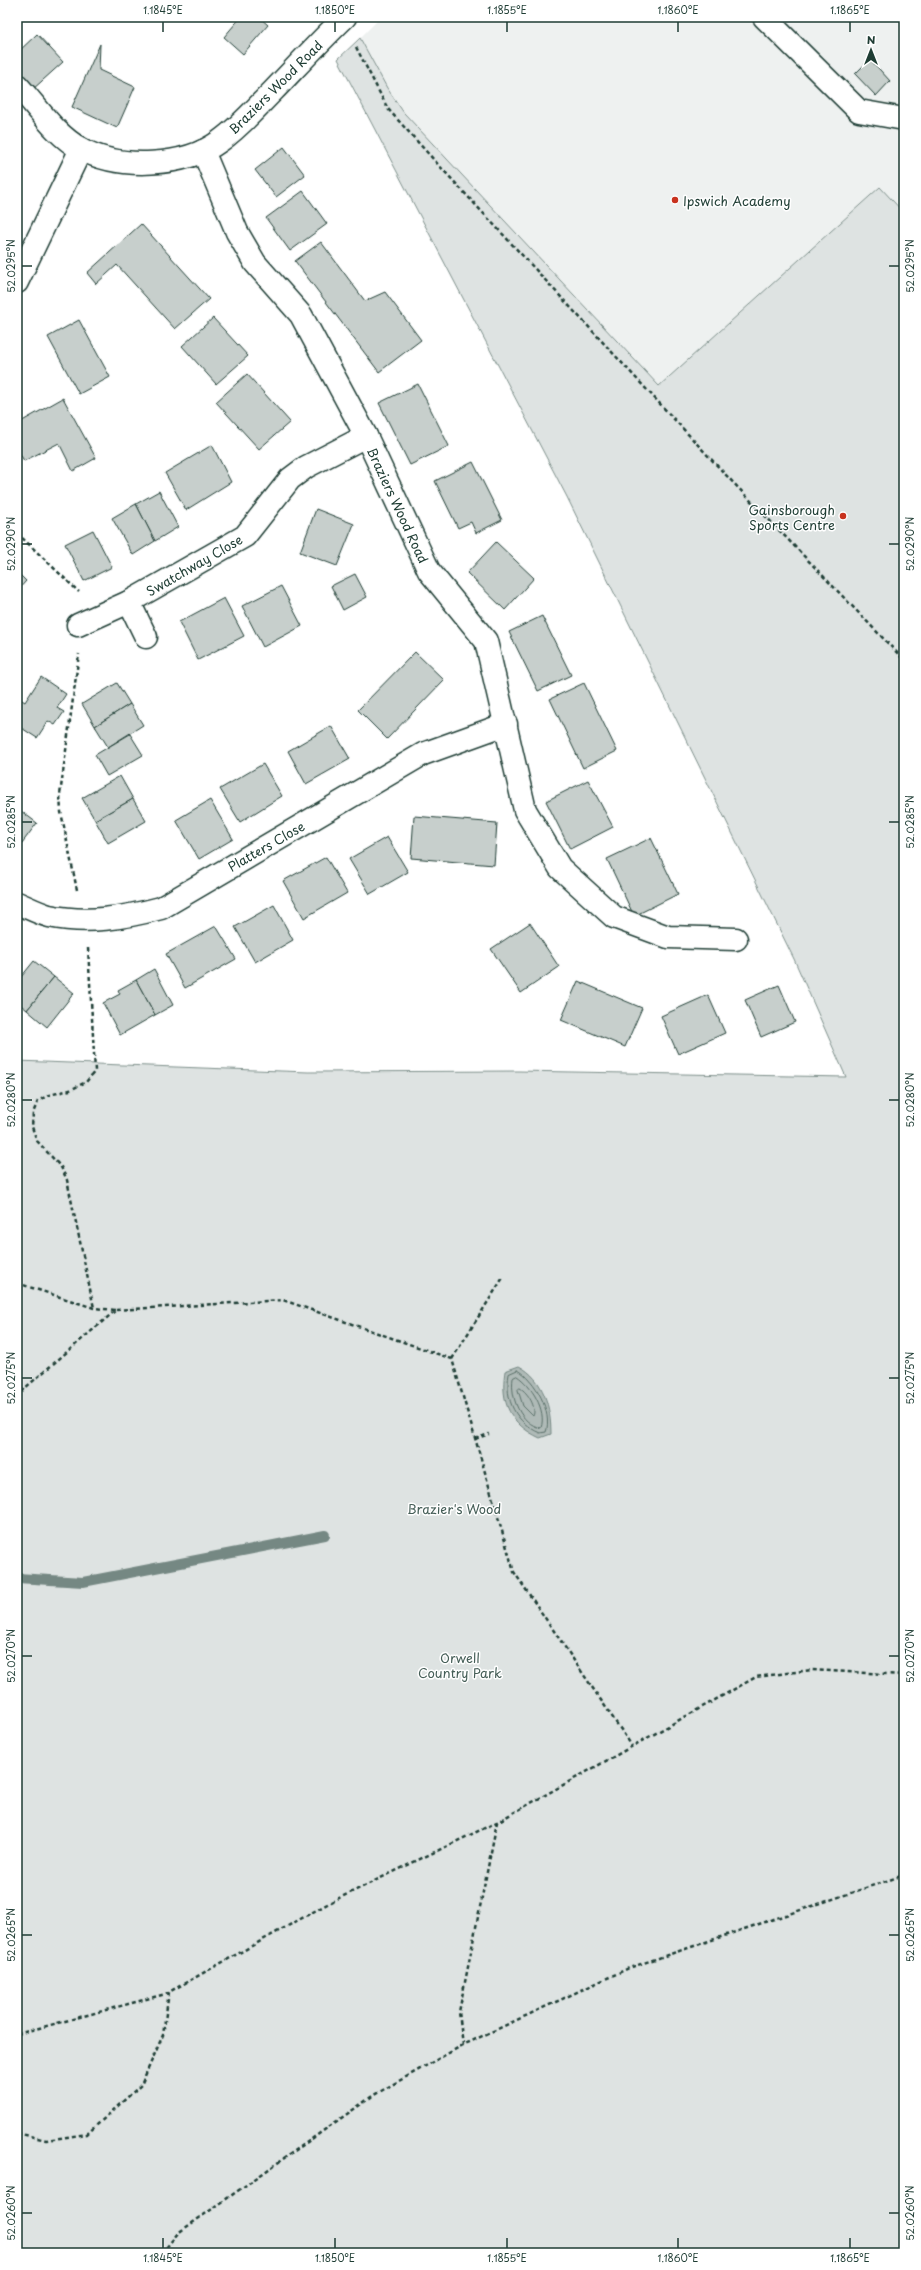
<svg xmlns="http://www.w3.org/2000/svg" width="921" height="2270" font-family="'Playpen Sans',sans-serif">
<rect width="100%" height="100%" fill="#fff"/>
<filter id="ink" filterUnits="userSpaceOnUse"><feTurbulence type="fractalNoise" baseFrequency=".025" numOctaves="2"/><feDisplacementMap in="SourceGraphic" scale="8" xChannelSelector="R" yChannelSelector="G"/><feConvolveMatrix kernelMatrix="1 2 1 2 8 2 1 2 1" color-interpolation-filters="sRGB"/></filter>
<g filter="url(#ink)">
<polygon fill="#eef1f0" points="381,17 904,17 904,213 879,188 660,387 404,113 387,88 360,38"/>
<polygon fill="#dee3e2" stroke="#7e908b" points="360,38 387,88 404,113 659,386 880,187 904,213 904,2253 17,2253 17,1061 308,1072 518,1071 846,1077 794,959 567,497 338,59"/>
<path fill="#afbab7" stroke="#758883" d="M519,1366C544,1379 551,1408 551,1434L540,1438C510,1424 500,1403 505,1371Z"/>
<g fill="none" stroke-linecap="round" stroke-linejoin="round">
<g stroke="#596f68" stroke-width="1">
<path d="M518,1370C535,1379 553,1413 546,1432L540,1433C516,1423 504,1400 509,1374Z"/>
<path d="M517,1376C531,1385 547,1410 541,1428C520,1424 510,1397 513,1378Z"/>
<path d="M520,1388C528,1392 537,1408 533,1416L523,1406L518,1390Z"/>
</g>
<polyline stroke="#758883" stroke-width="10" points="17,1578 83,1582 325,1535"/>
</g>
<g fill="#c7cfcc" stroke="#1f3d34">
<polygon points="241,17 259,17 268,25 243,54 224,37"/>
<polygon points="37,34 63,62 32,90 17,74 17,53"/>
<polygon points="100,44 99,70 135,87 117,128 72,107"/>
<polygon points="870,59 890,81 876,96 855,74"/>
<polygon points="284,147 305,175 276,197 255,170"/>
<polygon points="303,191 327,224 290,251 266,218"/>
<polygon points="141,224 209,299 175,329 117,265 96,284 87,273"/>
<polygon points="321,242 365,301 385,292 421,340 379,372 295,261"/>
<polygon points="213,318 248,356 216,384 182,346"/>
<polygon points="79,320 110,377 79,394 48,337"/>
<polygon points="247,374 290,422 259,449 216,402"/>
<polygon points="418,384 449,446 410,465 379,403"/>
<polygon points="63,398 96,458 73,471 59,443 24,461 17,448 17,424"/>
<polygon points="212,445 231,482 186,510 165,473"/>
<polygon points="473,462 502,520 476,533 471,522 458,528 435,481"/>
<polygon points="159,491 178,527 155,541 136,504"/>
<polygon points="136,504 155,541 133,555 112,518"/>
<polygon points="316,509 354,524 337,566 300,552"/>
<polygon points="93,530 112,567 84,581 65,544"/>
<polygon points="496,542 534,578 505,610 467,573"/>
<polygon points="17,572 26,581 17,591"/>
<polygon points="355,574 367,597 343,610 331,586"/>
<polygon points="281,586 302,626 263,647 242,606"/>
<polygon points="224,598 244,636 198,660 179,622"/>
<polygon points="542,616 571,675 538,691 509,632"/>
<polygon points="415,652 444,680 387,739 358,710"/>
<polygon points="41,677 66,694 57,708 64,712 55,725 48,721 37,738 17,725 17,697 25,702"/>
<polygon points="117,683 130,704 95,726 82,704"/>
<polygon points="584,683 617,751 583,768 550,699"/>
<polygon points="130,704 143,725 108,747 95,726"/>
<polygon points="331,726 350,759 306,784 288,751"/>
<polygon points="130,734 143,755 107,776 95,755"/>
<polygon points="263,764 282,796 240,822 220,789"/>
<polygon points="120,776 133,799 95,820 82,798"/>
<polygon points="588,780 613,827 570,849 546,801"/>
<polygon points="133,799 146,821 108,843 95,820"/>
<polygon points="210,800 233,839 199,859 176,820"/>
<polygon points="17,808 37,823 22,843 17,839"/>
<polygon points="414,816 497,823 494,865 411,858"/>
<polygon points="387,837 408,872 370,894 349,859"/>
<polygon points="651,838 678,894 634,916 607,859"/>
<polygon points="326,857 347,893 304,918 283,881"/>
<polygon points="274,905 293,940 255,962 235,927"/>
<polygon points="530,923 559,967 521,993 491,949"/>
<polygon points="216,926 236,959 185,988 166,954"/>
<polygon points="34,961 54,977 27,1010 17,1002 17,982"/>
<polygon points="154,969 173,1005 155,1015 136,980"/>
<polygon points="54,977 74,993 47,1027 27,1010"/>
<polygon points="136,980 155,1015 120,1035 103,1003 120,994 118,990"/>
<polygon points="578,981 642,1008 625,1047 561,1020"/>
<polygon points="779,985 795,1022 761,1037 745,1000"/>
<polygon points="708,995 725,1033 678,1054 661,1016"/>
</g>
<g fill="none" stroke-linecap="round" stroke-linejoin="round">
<g stroke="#1f3d34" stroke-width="25">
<g id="minor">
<polyline points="764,17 859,111 904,119"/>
<path d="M17,85C37,106 55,135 81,149C120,170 185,167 220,141C240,127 256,108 273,91C297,66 320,41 345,17"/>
<polyline points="203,151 237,232 255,263 301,315 366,436 429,571 486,641 525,810 560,868 614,917 668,937 736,939"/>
<polyline points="17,282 81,149"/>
<polyline points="129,602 146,637"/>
<polyline points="78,625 129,602 245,536 290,479 306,467 366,436"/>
<path d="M17,903C27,907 38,913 49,916C88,924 123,918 161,908L423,754L506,724"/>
</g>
</g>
<g stroke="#1f3d34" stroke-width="2.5" stroke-dasharray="4 3" stroke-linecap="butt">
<polyline points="356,47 388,109 434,160 724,473 904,660"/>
<polyline points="17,533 79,592"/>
<polyline points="77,890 61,812 60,795 79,654"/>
<polyline points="88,948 95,1071 86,1082 70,1090 49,1095 38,1101 33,1113 32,1127 37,1141 61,1167 67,1180 94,1308"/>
<polyline points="17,1283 94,1308 116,1310 25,1388 17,1400"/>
<polyline points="116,1310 283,1300 452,1359 514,1572 632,1746"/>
<polyline points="452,1359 504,1276"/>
<polyline points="475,1439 489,1434"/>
<polyline points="17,2034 169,1993"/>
<polyline points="463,2045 459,2012 497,1822 756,1677 811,1670 904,1675"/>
<polyline points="17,2133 46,2140 87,2134 141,2085 163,2035 169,1992 331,1902 497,1822"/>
<polyline points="162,2253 178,2233 374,2095 463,2045 629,1968 904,1875"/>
</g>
<use href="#minor" stroke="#fff" stroke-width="22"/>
</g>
</g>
<path fill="none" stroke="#1f3d34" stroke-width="1.5" d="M163,22V32M335,22V32M507,22V32M678,22V32M850,22V32M22,266H32M889,266H899M22,544H32M889,544H899M22,822H32M889,822H899M22,1100H32M889,1100H899M22,1378H32M889,1378H899M22,1656H32M889,1656H899M22,1935H32M889,1935H899M22,2213H32M889,2213H899M163,2238V2248M335,2238V2248M507,2238V2248M678,2238V2248M850,2238V2248"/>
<g fill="#c8321e" stroke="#fff" stroke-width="1.5">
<circle cx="675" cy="200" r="4"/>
<circle cx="843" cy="516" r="4"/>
</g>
<g text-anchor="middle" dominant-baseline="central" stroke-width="3" stroke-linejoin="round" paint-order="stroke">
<g font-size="13" fill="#1f3d34" stroke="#fff">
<text transform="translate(275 87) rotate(-45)">Braziers Wood Road</text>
<text transform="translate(398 505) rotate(65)">Braziers Wood Road</text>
<text transform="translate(194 565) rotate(-30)">Swatchway Close</text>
<text transform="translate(266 846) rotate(-30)">Platters Close</text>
</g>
<g font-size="13" fill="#1f3d34" stroke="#fff" text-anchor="start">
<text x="683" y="200">Ipswich Academy</text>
<text x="835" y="509" text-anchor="end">Gainsborough<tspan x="835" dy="15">Sports Centre</tspan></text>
</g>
<g font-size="13" fill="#455e57" stroke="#fff">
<text x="454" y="1508">Brazier's Wood</text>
<text x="460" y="1657">Orwell<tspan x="460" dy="15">Country Park</tspan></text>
</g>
</g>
<rect width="921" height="2270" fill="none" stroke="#fff" stroke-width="44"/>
<g transform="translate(871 50)" stroke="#ffffff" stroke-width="3" paint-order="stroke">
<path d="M0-3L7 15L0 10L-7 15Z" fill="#1f3d34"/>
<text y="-6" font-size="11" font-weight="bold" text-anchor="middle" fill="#1f3d34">N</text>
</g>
<rect x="22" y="22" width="877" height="2226" fill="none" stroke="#1f3d34" stroke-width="1.5"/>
<g font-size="10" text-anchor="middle" fill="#1f3d34">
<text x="163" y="14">1.1845°E</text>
<text x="335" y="14">1.1850°E</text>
<text x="507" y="14">1.1855°E</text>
<text x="678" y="14">1.1860°E</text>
<text x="850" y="14">1.1865°E</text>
<text transform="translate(11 266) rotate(-90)" y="4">52.0295°N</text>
<text transform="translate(910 266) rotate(-90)" y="4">52.0295°N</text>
<text transform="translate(11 544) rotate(-90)" y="4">52.0290°N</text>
<text transform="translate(910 544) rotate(-90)" y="4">52.0290°N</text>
<text transform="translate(11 822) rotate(-90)" y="4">52.0285°N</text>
<text transform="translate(910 822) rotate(-90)" y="4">52.0285°N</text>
<text transform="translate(11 1100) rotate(-90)" y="4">52.0280°N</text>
<text transform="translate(910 1100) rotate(-90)" y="4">52.0280°N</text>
<text transform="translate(11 1378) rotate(-90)" y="4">52.0275°N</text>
<text transform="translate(910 1378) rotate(-90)" y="4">52.0275°N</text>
<text transform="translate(11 1656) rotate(-90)" y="4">52.0270°N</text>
<text transform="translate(910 1656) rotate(-90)" y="4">52.0270°N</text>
<text transform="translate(11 1935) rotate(-90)" y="4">52.0265°N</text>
<text transform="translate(910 1935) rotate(-90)" y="4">52.0265°N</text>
<text transform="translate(11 2213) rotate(-90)" y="4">52.0260°N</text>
<text transform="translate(910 2213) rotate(-90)" y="4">52.0260°N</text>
<text x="163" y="2262">1.1845°E</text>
<text x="335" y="2262">1.1850°E</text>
<text x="507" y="2262">1.1855°E</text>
<text x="678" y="2262">1.1860°E</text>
<text x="850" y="2262">1.1865°E</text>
</g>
</svg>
